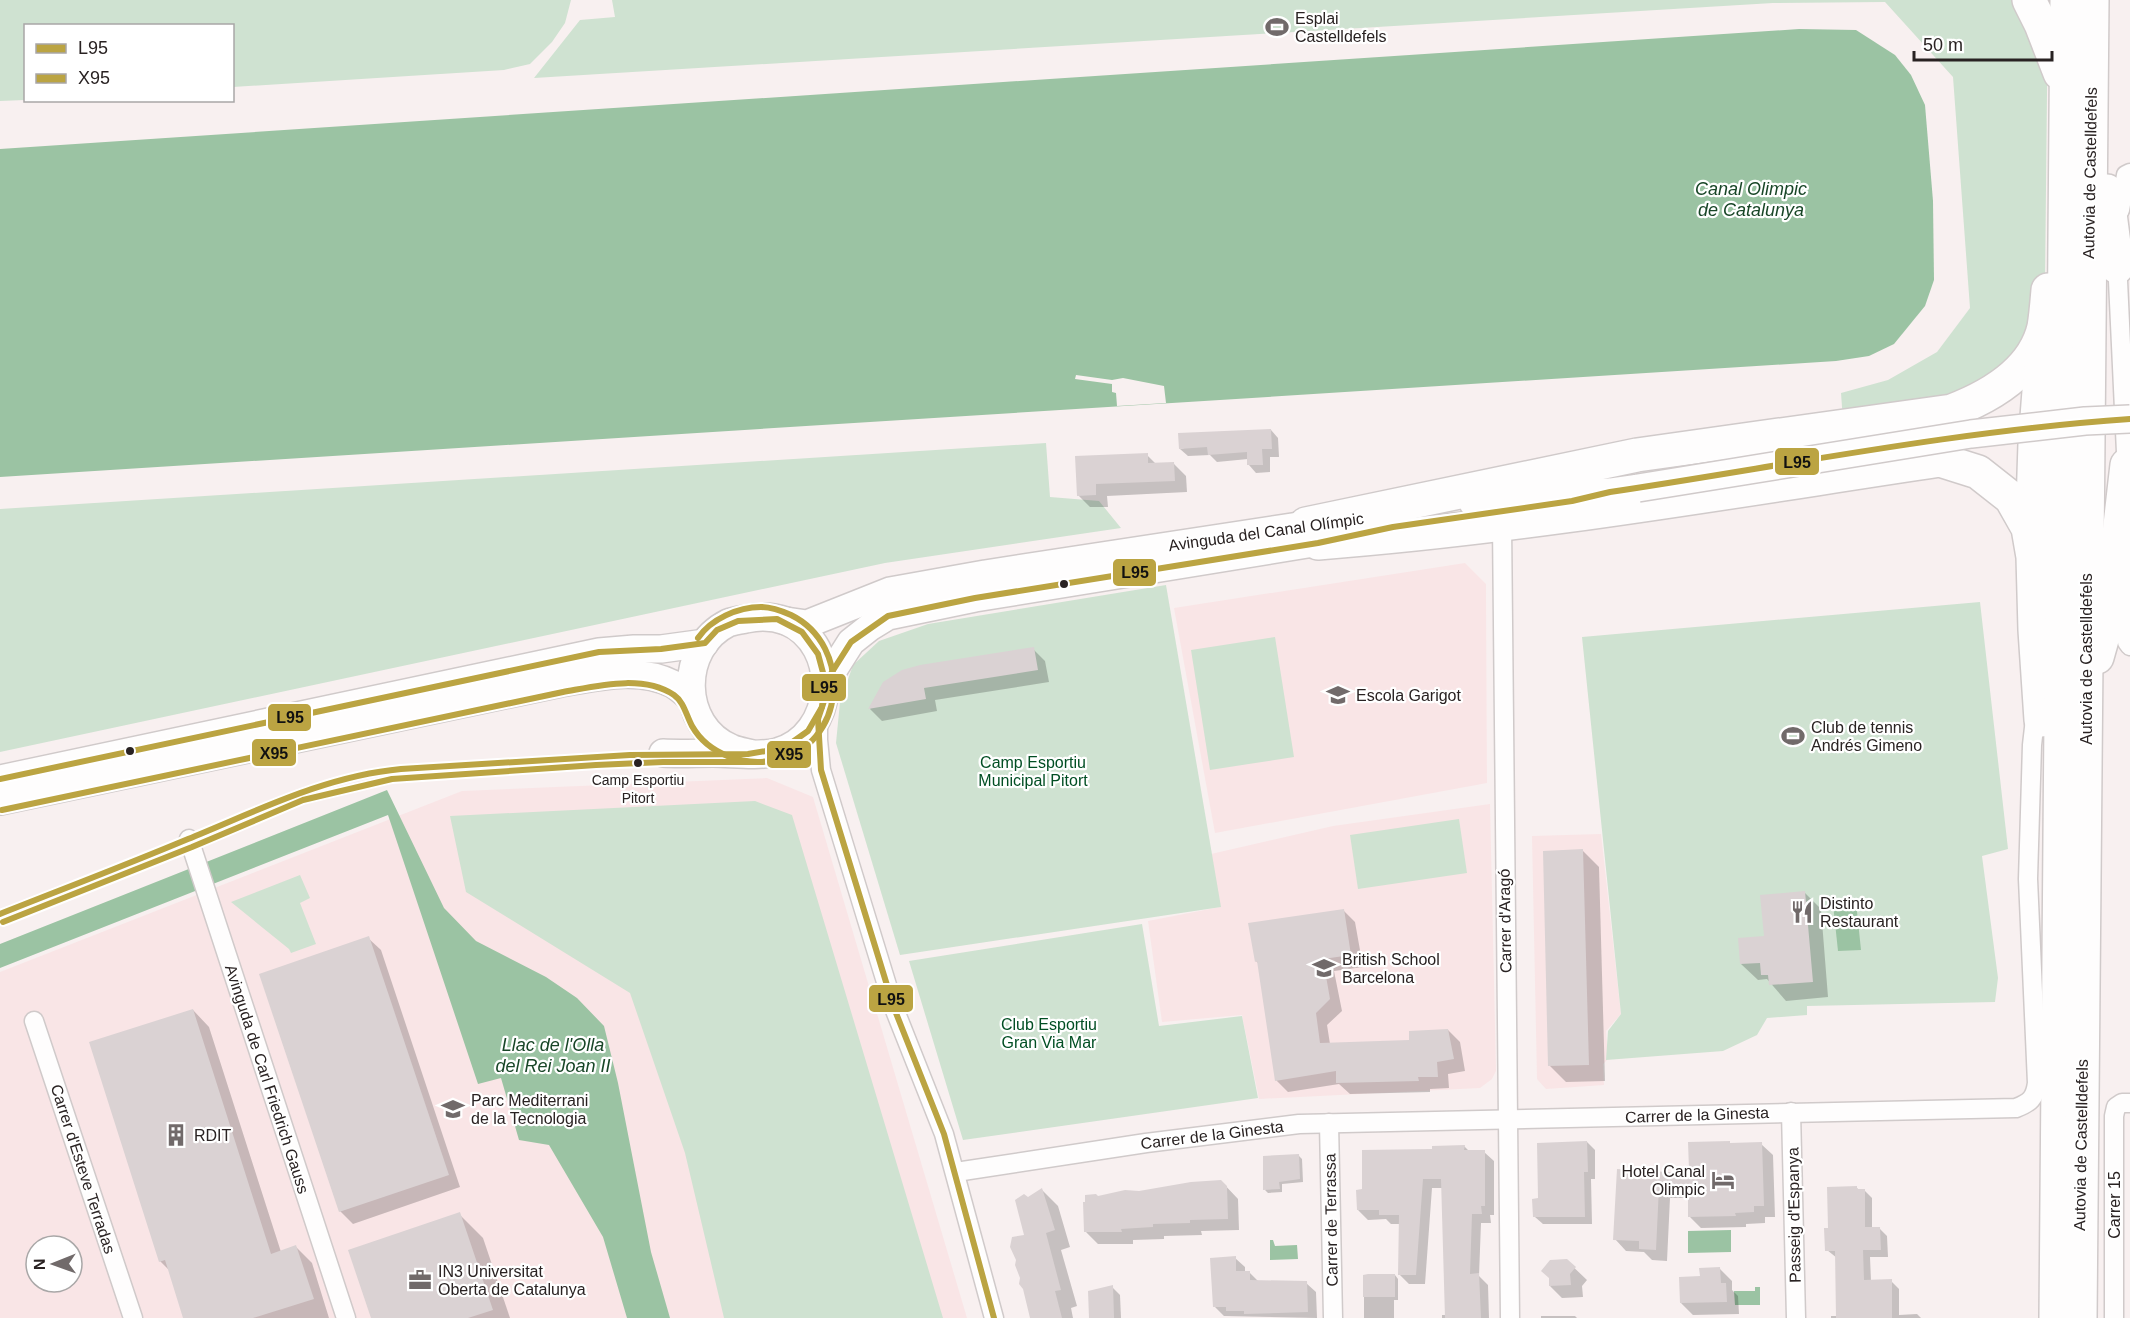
<svg xmlns="http://www.w3.org/2000/svg" width="2130" height="1318" font-family="Arial,sans-serif">
<rect width="100%" height="100%" fill="#f8f0f0"/>
<g fill="#f9e5e6" fill-rule="evenodd">
<polygon points="1465,563 1486,584 1487,783 1215,833 1174,608"/>
<path d="M767,778L813,797L967,1318H0V972L462,791ZM36,1246H72V1282H36Z"/>
<polygon points="1490,804 1496,1071 1492,1079 1480,1088 1259,1099 1242,1015 1162,1022 1148,921 1220,907 1211,854 1333,826"/>
<polygon points="1601,834 1621,1014 1606,1031 1608,1059 1603,1064 1604,1085 1546,1089 1537,1079 1532,836"/>
</g>
<g fill="#cfe2d1">
<polygon points="0,0 571,0 565,23 552,42 530,64 504,70 233,87 232,26 26,26 25,100 0,101"/>
<polygon points="612,0 2048,0 2045,284 2035,339 1973,396 1843,421 1841,393 1888,380 1937,352 1970,308 1953,77 1885,2 1773,3 534,78 580,20 615,17"/>
<polygon points="1046,443 1050,497 1099,501 1121,528 885,563 0,752 0,509"/>
<polygon points="1166,585 1221,907 900,955 836,743 840,702 853,665 879,641 928,624"/>
<polygon points="1980,602 2008,849 1982,856 1998,978 1995,1002 1807,1006 1807,1015 1767,1018 1757,1035 1723,1051 1606,1060 1608,1031 1621,1014 1582,637"/>
<polygon points="1275,637 1294,757 1210,770 1191,650"/>
<polygon points="755,801 792,815 943,1318 724,1318 685,1153 630,993 466,892 450,816"/>
<polygon points="1459,819 1467,873 1358,889 1350,835"/>
<polygon points="300,875 310,898 300,903 316,944 291,953 289,949 231,902"/>
<polygon points="1142,924 1159,1026 1242,1016 1258,1098 963,1140 909,961"/>
</g>
<g fill="#9bc3a3">
<polygon points="1799,29 1856,30 1895,55 1911,75 1925,105 1933,201 1934,280 1925,306 1894,344 1869,356 1836,361 0,477 0,149"/>
<polygon points="387,790 444,908 476,941 546,977 577,998 604,1026 618,1083 651,1252 670,1318 627,1318 603,1237 549,1145 519,1140 501,1078 478,1084 388,815 0,968 0,944"/>
<polygon points="1856,902 1861,950 1838,951 1833,904"/>
<polygon points="1731,1230 1731,1252 1688,1253 1688,1231"/>
<polygon points="1270,1240 1273,1240 1275,1246 1297,1245 1298,1259 1270,1260"/>
<polygon points="1755,1287 1760,1287 1760,1305 1735,1305 1734,1291 1755,1291"/>
</g>
<polygon fill="#f8f0f0" points="1076,375 1112,380 1123,378 1164,386 1166,403 1117,406 1116,393 1112,392 1112,384 1075,379"/>
<g fill="#0003">
<polygon points="1271,430 1278,438 1279,457 1270,457 1270,472 1256,473 1249,465 1248,459 1217,462 1210,455 1188,456 1180,449"/>
<polygon points="1147,455 1157,465 1174,464 1186,476 1187,492 1107,496 1108,507 1090,507 1078,495 1077,458"/>
<polygon points="1033,649 1045,661 1049,682 935,700 937,711 882,721 870,709 885,683"/>
<polygon points="1583,851 1599,867 1605,1081 1566,1082 1550,1066"/>
<polygon points="1805,893 1821,909 1828,997 1786,1001 1767,979 1758,980 1741,964"/>
<polygon points="1343,910 1355,922 1363,967 1334,971 1342,1011 1327,1025 1330,1044 1411,1041 1448,1030 1460,1042 1465,1071 1448,1074 1449,1088 1430,1089 1430,1092 1350,1094 1339,1084 1288,1092 1276,1080 1259,964 1256,961"/>
<polygon points="368,938 381,950 460,1187 353,1224 340,1211"/>
<polygon points="193,1010 209,1027 281,1252 296,1247 312,1263 329,1318 184,1318 169,1270 160,1261"/>
<polygon points="1587,1142 1595,1150 1595,1179 1591,1179 1592,1224 1543,1224 1535,1217 1540,1200"/>
<polygon points="1761,1144 1773,1155 1775,1217 1765,1217 1765,1223 1746,1224 1746,1227 1701,1228 1690,1217 1689,1198 1670,1198 1667,1261 1652,1260 1644,1252 1626,1251 1615,1239 1618,1171 1687,1175"/>
<polygon points="1464,1146 1470,1152 1484,1152 1494,1161 1494,1215 1490,1215 1491,1223 1481,1223 1479,1276 1488,1285 1489,1318 1442,1318 1442,1315 1446,1315 1442,1188 1432,1188 1425,1284 1409,1284 1399,1274 1401,1224 1391,1224 1386,1219 1368,1220 1358,1210 1363,1191 1434,1150"/>
<polygon points="1299,1156 1302,1159 1303,1182 1282,1184 1282,1192 1268,1193 1265,1190"/>
<polygon points="1221,1181 1238,1199 1239,1230 1201,1231 1202,1235 1164,1236 1164,1239 1133,1240 1133,1244 1098,1244 1086,1232 1098,1198"/>
<polygon points="1856,1187 1860,1191 1864,1190 1872,1198 1872,1229 1880,1229 1887,1236 1888,1257 1870,1257 1871,1281 1891,1281 1899,1289 1899,1315 1917,1314 1921,1318 1831,1318 1831,1316 1837,1316 1837,1258 1827,1250 1830,1229"/>
<polygon points="1042,1190 1058,1206 1070,1247 1061,1250 1077,1306 1071,1308 1073,1318 1032,1318 1026,1237 1028,1198"/>
<polygon points="459,1214 483,1238 510,1318 372,1318"/>
<polygon points="1235,1258 1245,1267 1245,1272 1249,1272 1258,1281 1306,1283 1316,1292 1317,1318 1224,1316 1215,1307"/>
<polygon points="1567,1261 1587,1280 1582,1286 1583,1297 1562,1298 1550,1286"/>
<polygon points="1720,1269 1732,1281 1732,1290 1738,1296 1739,1314 1693,1315 1681,1303 1702,1278"/>
<polygon points="1395,1275 1398,1279 1398,1300 1394,1300 1394,1318 1364,1318 1364,1277"/>
<polygon points="1112,1287 1120,1295 1121,1318 1091,1318"/>
<polygon points="1541,1316 1575,1316 1577,1318 1541,1318"/>
</g>
<g fill="#dad2d3">
<polygon points="1271,429 1272,449 1262,449 1263,465 1247,465 1247,452 1208,455 1207,447 1179,449 1178,433"/>
<polygon points="1148,453 1148,463 1174,462 1175,481 1096,484 1096,495 1077,496 1075,456"/>
<polygon points="1034,647 1038,670 924,688 926,699 868,709 883,682 902,670 920,665"/>
<polygon points="1583,849 1589,1065 1548,1066 1543,851"/>
<polygon points="1805,891 1813,982 1769,985 1768,975 1761,975 1760,963 1740,964 1738,938 1764,936 1760,895"/>
<polygon points="1344,909 1351,955 1323,959 1330,999 1316,1013 1320,1043 1409,1040 1409,1031 1448,1029 1454,1059 1437,1062 1438,1077 1418,1077 1419,1081 1336,1083 1336,1071 1275,1081 1257,961 1255,962 1248,923"/>
<polygon points="369,936 449,1175 339,1212 259,974"/>
<polygon points="193,1009 271,1254 296,1245 314,1299 253,1318 183,1318 165,1260 159,1262 89,1042"/>
<polygon points="1587,1141 1588,1172 1584,1172 1585,1217 1533,1217 1532,1199 1538,1198 1537,1143"/>
<polygon points="1730,1141 1730,1143 1762,1142 1764,1206 1754,1206 1754,1212 1735,1213 1736,1216 1688,1217 1688,1187 1659,1187 1656,1250 1639,1249 1639,1241 1613,1240 1617,1169 1685,1173 1685,1170 1689,1170 1688,1142"/>
<polygon points="1465,1145 1464,1150 1485,1150 1485,1206 1481,1206 1482,1214 1472,1214 1470,1274 1479,1273 1481,1318 1445,1318 1441,1179 1423,1179 1416,1275 1398,1275 1399,1215 1379,1215 1379,1210 1357,1210 1356,1190 1362,1189 1362,1150 1432,1149 1432,1146"/>
<polygon points="1299,1154 1300,1179 1279,1182 1280,1189 1263,1190 1263,1156"/>
<polygon points="1221,1180 1227,1186 1228,1219 1190,1220 1190,1223 1153,1224 1153,1227 1121,1229 1122,1232 1084,1232 1083,1202 1085,1202 1085,1195 1096,1194 1098,1196 1125,1190 1139,1191 1191,1182"/>
<polygon points="1857,1186 1857,1189 1865,1189 1865,1227 1880,1227 1881,1250 1863,1250 1864,1280 1892,1279 1892,1318 1836,1318 1835,1251 1825,1251 1824,1228 1828,1228 1827,1187"/>
<polygon points="1042,1188 1055,1230 1046,1233 1061,1290 1055,1291 1062,1318 1030,1318 1023,1289 1019,1284 1020,1278 1015,1265 1016,1260 1010,1247 1012,1237 1024,1235 1015,1200 1024,1194 1028,1197"/>
<polygon points="460,1212 493,1310 468,1318 371,1318 348,1250"/>
<polygon points="1236,1256 1236,1271 1250,1271 1250,1280 1307,1281 1308,1312 1244,1314 1244,1311 1226,1311 1226,1307 1213,1307 1210,1258"/>
<polygon points="1567,1259 1576,1267 1570,1274 1571,1285 1549,1286 1549,1278 1541,1271 1550,1260"/>
<polygon points="1720,1267 1721,1283 1726,1283 1727,1302 1680,1303 1679,1277 1700,1276 1699,1268"/>
<polygon points="1368,1274 1395,1274 1395,1297 1363,1297 1363,1275"/>
<polygon points="1113,1285 1114,1318 1089,1318 1088,1291"/>
</g>
<g fill="none" stroke-linecap="round" stroke-linejoin="round">
<g stroke="#d0caca" stroke-width="21">
<g id="street">
<polyline points="2120,210 2126,175 2130,173"/>
<polyline points="2117,259 2127,474"/>
<polyline points="1502,524 1510,1318"/>
<polyline points="2126,588 2127,642 2130,646"/>
<polyline points="818,719 818,740 821,770 894,1008 944,1134 994,1318"/>
<polyline points="189,839 346,1318"/>
<polyline points="34,1021 133,1318"/>
<polyline points="1791,1112 1796,1318"/>
<polyline points="1329,1123 1333,1318"/>
<path d="M956,1172L1146,1143L1299,1124L2016,1108C2030,1103 2035,1098 2037,1083L2028,879L2032,745L2036,710"/>
<polyline points="2114,1318 2114,1116 2116,1107 2122,1103 2130,1103"/>
</g>
</g>
<g stroke="#d0caca" stroke-width="30">
<g id="secondary">
<polyline points="1473,503 1570,493 1610,492 1638,488"/>
<polyline points="786,621 807,624 890,591 985,574 1325,522"/>
<polyline points="825,683 851,642 870,627 888,616 975,598 1338,539"/>
<path d="M663,753C680,754 696,753 713,753C733,753 756,757 777,752C836,736 843,645 786,621C772,616 759,616 746,619C740,620 733,621 728,623C678,648 679,726 731,748C737,751 746,752 753,754"/>
<polyline points="0,779 599,652 634,649 661,649 705,643"/>
<path d="M0,801L561,683C597,677 638,666 673,684C680,688 686,694 692,699"/>
</g>
</g>
<g stroke="#d0caca" stroke-width="36">
<g id="highway">
<polyline points="2029,0 2041,24 2060,73"/>
<polyline points="2107,191 2117,267"/>
<path d="M1306,524L1637,455L1952,411C1991,396 2034,371 2044,327C2046,315 2047,302 2048,290"/>
<polyline points="2032,536 2035,443 2043,339"/>
<path d="M1318,543C1526,527 1733,491 1940,460L1978,472L2011,498L2028,528L2033,557L2035,630L2041,720"/>
<polyline points="2097,657 2110,611 2127,465"/>
<polyline points="2056,1318 2067,0"/>
<polyline points="2080,1318 2092,0"/>
</g>
</g>
<use href="#street" stroke="#fefdfd" stroke-width="18"/>
<use href="#secondary" stroke="#fefdfd" stroke-width="27"/>
<use href="#highway" stroke="#fefdfd" stroke-width="33"/>
<g stroke="#d0caca" stroke-width="30" stroke-linecap="butt">
<polyline id="secondary-bridge" points="1638,488 1971,434 2085,421 2130,419"/>
</g>
<use href="#secondary-bridge" stroke="#fefdfd" stroke-width="27"/>
<g stroke="#fff" stroke-width="10">
<g id="bus-1">
<path d="M0,779L599,652L661,649L705,643L717,630L738,621L777,619L802,632L818,654L825,680L822,707L808,731L784,748L748,754L630,755L401,769C325,776 257,811 188,839C126,865 63,889 0,914"/>
<path d="M994,1318L944,1134L894,1008L821,770L818,719L824,701L825,683L851,642L888,616L975,598L1318,543L1393,527L1572,501L1610,492C1783,466 1955,431 2130,419"/>
</g>
</g>
<g stroke="#fff" stroke-width="10">
<g id="bus-2">
<path d="M2,810L563,692C597,686 642,674 674,695C684,702 686,715 692,726C708,754 744,767 775,760C846,746 854,646 791,615C782,611 771,607 761,607C738,607 711,619 698,638"/>
<polyline points="3,922 192,847 303,800 392,779 596,765 663,762 763,762"/>
</g>
</g>
<use href="#bus-1" stroke="#bba442" stroke-width="6"/>
<use href="#bus-2" stroke="#bba442" stroke-width="6"/>
</g>
<defs>
<g id="stadium-bare" transform="scale(1.8)"><path d="M0-5a6.5 5 0 1 0 0 10a6.5 5 0 1 0 0-10ZM-3.5-1.8h7v3.6h-7Z" fill="#716a6a" stroke="#fff" stroke-width="2.5" paint-order="stroke"/></g>
<g id="school-bare" transform="scale(1.8)"><path d="M0-5L7-2L0 1L-7-2ZM-4 1L0 2.5L4 1V4Q0 6-4 4Z" fill="#716a6a" stroke="#fff" stroke-width="2.5" paint-order="stroke"/></g>
<g id="restaurant-bare" transform="scale(1.8)"><path d="M-5-6h1v4h1v-4h1v4h1v-4h1v5L-1.5 .5V6h-2V.5L-5-1ZM5-6V6H3V1.5H1.5Q1.5-4 5-6Z" fill="#716a6a" stroke="#fff" stroke-width="2.5" paint-order="stroke"/></g>
<g id="university-bare" transform="scale(1.8)"><path d="M0-5L7-2L0 1L-7-2ZM-4 1L0 2.5L4 1V4Q0 6-4 4Z" fill="#716a6a" stroke="#fff" stroke-width="2.5" paint-order="stroke"/></g>
<g id="building-bare" transform="scale(1.8)"><path d="M-4-6H4V6H1V3H-1V6H-4ZM-2.5-4.3h1.7v1.8h-1.7ZM.8-4.3h1.7v1.8H.8ZM-2.5-1h1.7V.8h-1.7ZM.8-1h1.7V.8H.8Z" fill="#716a6a" stroke="#fff" stroke-width="2.5" paint-order="stroke"/></g>
<g id="hotel-bare" transform="scale(1.8)"><path d="M-6-4.5h1.5V1H6V5H4.5V3h-9V5H-6ZM-4 0a1.8 1.8 0 1 1 3.6 0ZM.5 0V-2.5h3Q6-2.5 6 0Z" fill="#716a6a" stroke="#fff" stroke-width="2.5" paint-order="stroke"/></g>
<g id="office-bare" transform="scale(1.8)"><path d="M-6-3h4V-5.5h4V-3h4V5H-6ZM-1-4.5V-3h2v-1.5ZM-6 0V1H6V0Z" fill="#716a6a" stroke="#fff" stroke-width="2.5" paint-order="stroke"/></g>
</defs>
<g fill-rule="evenodd">
<use href="#stadium-bare" x="1277" y="27"/>
<use href="#school-bare" x="1338" y="695"/>
<use href="#stadium-bare" x="1793" y="736"/>
<use href="#restaurant-bare" x="1802" y="912"/>
<use href="#school-bare" x="1324" y="968"/>
<use href="#university-bare" x="453" y="1109"/>
<use href="#building-bare" x="176" y="1135"/>
<use href="#hotel-bare" x="1723" y="1180"/>
<use href="#office-bare" x="420" y="1280"/>
</g>
<g fill="#292222" stroke="#fff" stroke-width="2">
<circle cx="1064" cy="584" r="5"/>
<circle cx="130" cy="751" r="5"/>
<circle cx="638" cy="763" r="5"/>
</g>
<g text-anchor="middle" dominant-baseline="central" stroke-width="4.5" stroke-linejoin="round" paint-order="stroke">
<g font-size="14" fill="#292222" stroke="#fff">
<text x="638" y="780">Camp Esportiu<tspan x="638" dy="18">Pitort</tspan></text>
</g>
<g font-size="16" fill="#292222" stroke="#fff" text-anchor="start">
<text x="1295" y="18">Esplai<tspan x="1295" dy="18">Castelldefels</tspan></text>
<text x="1356" y="695">Escola Garigot</text>
<text x="1811" y="727">Club de tennis<tspan x="1811" dy="18">Andrés Gimeno</tspan></text>
<text x="1820" y="903">Distinto<tspan x="1820" dy="18">Restaurant</tspan></text>
<text x="1342" y="959">British School<tspan x="1342" dy="18">Barcelona</tspan></text>
<text x="471" y="1100">Parc Mediterrani<tspan x="471" dy="18">de la Tecnologia</tspan></text>
<text x="194" y="1135">RDIT</text>
<text x="1705" y="1171" text-anchor="end">Hotel Canal<tspan x="1705" dy="18">Olimpic</tspan></text>
<text x="438" y="1271">IN3 Universitat<tspan x="438" dy="18">Oberta de Catalunya</tspan></text>
</g>
<g font-size="16" fill="#292222" stroke="#fff">
<text transform="translate(2090 173) rotate(-89)">Autovia de Castelldefels</text>
<text transform="translate(1266 532) rotate(-8)">Avinguda del Canal Olímpic</text>
<text transform="translate(2086 659) rotate(-90)">Autovia de Castelldefels</text>
<text transform="translate(1505 921) rotate(-91)">Carrer d'Aragó</text>
<text transform="translate(267 1079) rotate(72)">Avinguda de Carl Friedrich Gauss</text>
<text transform="translate(1697 1115) rotate(-2)">Carrer de la Ginesta</text>
<text transform="translate(1212 1135) rotate(-7)">Carrer de la Ginesta</text>
<text transform="translate(2081 1145) rotate(-89)">Autovia de Castelldefels</text>
<text transform="translate(83 1169) rotate(72)">Carrer d'Esteve Terradas</text>
<text transform="translate(2114 1205) rotate(-90)">Carrer 15</text>
<text transform="translate(1794 1215) rotate(-91)">Passeig d'Espanya</text>
<text transform="translate(1331 1220) rotate(-91)">Carrer de Terrassa</text>
</g>
<g font-size="16" fill="#014e23" stroke="#fff">
<text x="1033" y="762">Camp Esportiu<tspan x="1033" dy="18">Municipal Pitort</tspan></text>
<text x="1049" y="1024">Club Esportiu<tspan x="1049" dy="18">Gran Via Mar</tspan></text>
</g>
<g font-size="18" font-style="italic" fill="#184627" stroke="#fff">
<text x="1751" y="189">Canal Olimpic<tspan x="1751" dy="21">de Catalunya</tspan></text>
<text x="553" y="1045">Llac de l'Olla<tspan x="553" dy="21">del Rei Joan II</tspan></text>
</g>
</g>
<g stroke="#fff" stroke-width="2">
<rect x="1774" y="447" width="46" height="29" rx="6" fill="#bba442"/>
<rect x="1112" y="558" width="45" height="29" rx="6" fill="#bba442"/>
<rect x="801" y="673" width="46" height="29" rx="6" fill="#bba442"/>
<rect x="267" y="703" width="45" height="29" rx="6" fill="#bba442"/>
<rect x="251" y="738" width="46" height="29" rx="6" fill="#bba442"/>
<rect x="766" y="740" width="46" height="29" rx="6" fill="#bba442"/>
<rect x="868" y="984" width="46" height="29" rx="6" fill="#bba442"/>
</g>
<g font-size="16" text-anchor="middle" font-weight="bold" fill="#111">
<text x="1797" y="468">L95</text>
<text x="1135" y="578">L95</text>
<text x="824" y="693">L95</text>
<text x="290" y="723">L95</text>
<text x="274" y="759">X95</text>
<text x="789" y="760">X95</text>
<text x="891" y="1005">L95</text>
</g>
<rect x="24" y="24" width="210" height="78" fill="#ffffff" stroke="#a9a7a7" stroke-width="1.5"/>
<rect x="36" y="44" width="30" height="9" fill="#bba442" stroke="#a9a7a7" stroke-width="1.5"/>
<text x="78" y="54" font-size="18" fill="#292222">L95</text>
<rect x="36" y="74" width="30" height="9" fill="#bba442" stroke="#a9a7a7" stroke-width="1.5"/>
<text x="78" y="84" font-size="18" fill="#292222">X95</text>
<g transform="translate(54 1264) rotate(269)"><circle r="28" fill="#ffffff" stroke="#a9a7a7" stroke-width="1.5"/>
<path d="M0-4.5L10 22L0 15L-10 22Z" fill="#716a6a"/>
<text y="-9" font-size="16" font-weight="bold" text-anchor="middle" fill="#292222">N</text>
</g>
<path d="M1914 51v9h138v-9" fill="none" stroke="#292222" stroke-width="3"/>
<text x="1923" y="51" font-size="18" fill="#292222" stroke="#ffffff" stroke-width="4.5" paint-order="stroke">50 m</text>
</svg>
